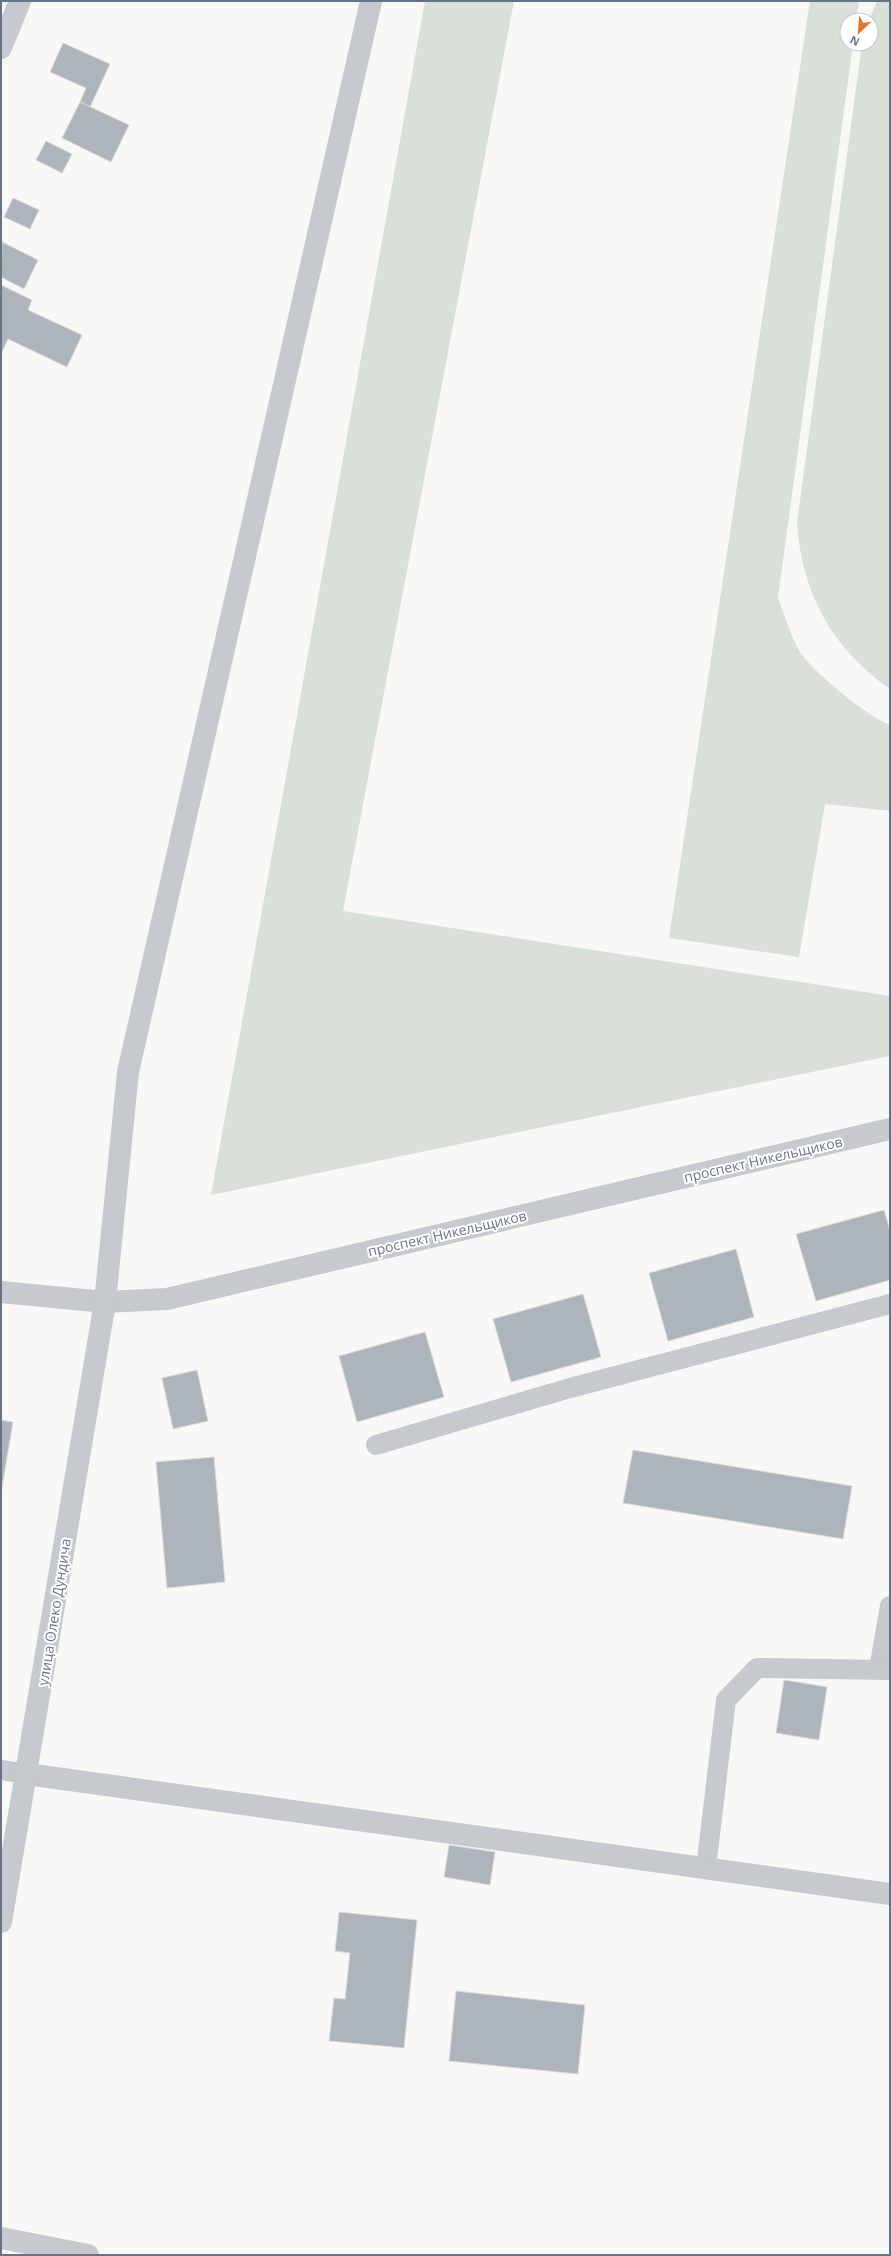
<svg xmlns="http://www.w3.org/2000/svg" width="891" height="2256" font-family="'Open Sans',sans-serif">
<rect width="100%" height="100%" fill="#f8f9f6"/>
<g fill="#d9e0d7">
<polygon points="425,1 514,1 343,911 890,996 890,1056 211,1195"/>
<path d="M810,1H859L856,20H847V44H853L778,598C784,613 793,643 802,655C819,676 865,715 890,725V811L825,804L799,957L669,938Z"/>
<path d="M877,1H890V689C832,648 802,594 797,523L862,44H871V20H869Z"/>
</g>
<g fill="#aeb4bc" stroke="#dadad8">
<polygon points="63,43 110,64 90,107 80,102 86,88 50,72"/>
<polygon points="80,102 129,125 111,162 62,138"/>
<polygon points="46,141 72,154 62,173 36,160"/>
<polygon points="13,198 39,210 30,229 4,217"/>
<polygon points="2,242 38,260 24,289 1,277"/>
<polygon points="1,285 32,300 28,310 82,335 67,367 8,339 1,354"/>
<polygon points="884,1210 890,1231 890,1280 816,1301 796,1234"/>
<polygon points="736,1249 754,1317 668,1341 649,1273"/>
<polygon points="583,1294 601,1357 511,1382 493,1319"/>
<polygon points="425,1332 444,1397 357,1422 339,1356"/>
<polygon points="197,1370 208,1421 173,1429 162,1378"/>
<polygon points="1,1420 13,1422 1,1493"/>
<polygon points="633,1450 852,1486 843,1539 623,1503"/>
<polygon points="214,1457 225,1582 167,1588 156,1462"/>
<polygon points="784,1680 827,1687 819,1740 776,1733"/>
<polygon points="449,1845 495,1852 490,1885 444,1877"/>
<polygon points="339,1912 417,1920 404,2048 329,2041 334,1998 345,1999 350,1953 335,1951"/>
<polygon points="456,1991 585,2005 578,2074 449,2061"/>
</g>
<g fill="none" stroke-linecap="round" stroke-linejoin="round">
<g stroke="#c6c9cd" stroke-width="20">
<polyline points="376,1445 570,1388 890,1304"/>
<polyline points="879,1669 890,1606"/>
<polyline points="1,1770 27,1774"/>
<polyline points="706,1868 726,1700 757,1668 890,1670"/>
</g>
<g stroke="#c6c9cd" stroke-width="22">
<polyline points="1,48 20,1"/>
<polyline points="1,1292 105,1302 167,1299 890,1129"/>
<polyline points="27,1774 890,1894"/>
<polyline points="1,1922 105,1302 128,1072 371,1"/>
<polyline points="1,2238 88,2255"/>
</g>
</g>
<g text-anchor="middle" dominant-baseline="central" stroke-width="4" stroke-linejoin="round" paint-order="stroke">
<g font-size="14" fill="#677487" stroke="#fff">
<text transform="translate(763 1159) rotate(-13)">проспект Никельщиков</text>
<text transform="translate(447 1233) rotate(-13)">проспект Никельщиков</text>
<text transform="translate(54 1612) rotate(-81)">улица Олеко Дундича</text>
</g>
</g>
<rect width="891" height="2256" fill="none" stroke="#677487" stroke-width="4"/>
<g transform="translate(859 32) rotate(206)"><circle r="19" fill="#ffffff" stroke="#c2c7cf"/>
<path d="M0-3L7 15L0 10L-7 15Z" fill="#e5742a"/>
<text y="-6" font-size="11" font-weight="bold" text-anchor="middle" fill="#677487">N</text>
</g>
</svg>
